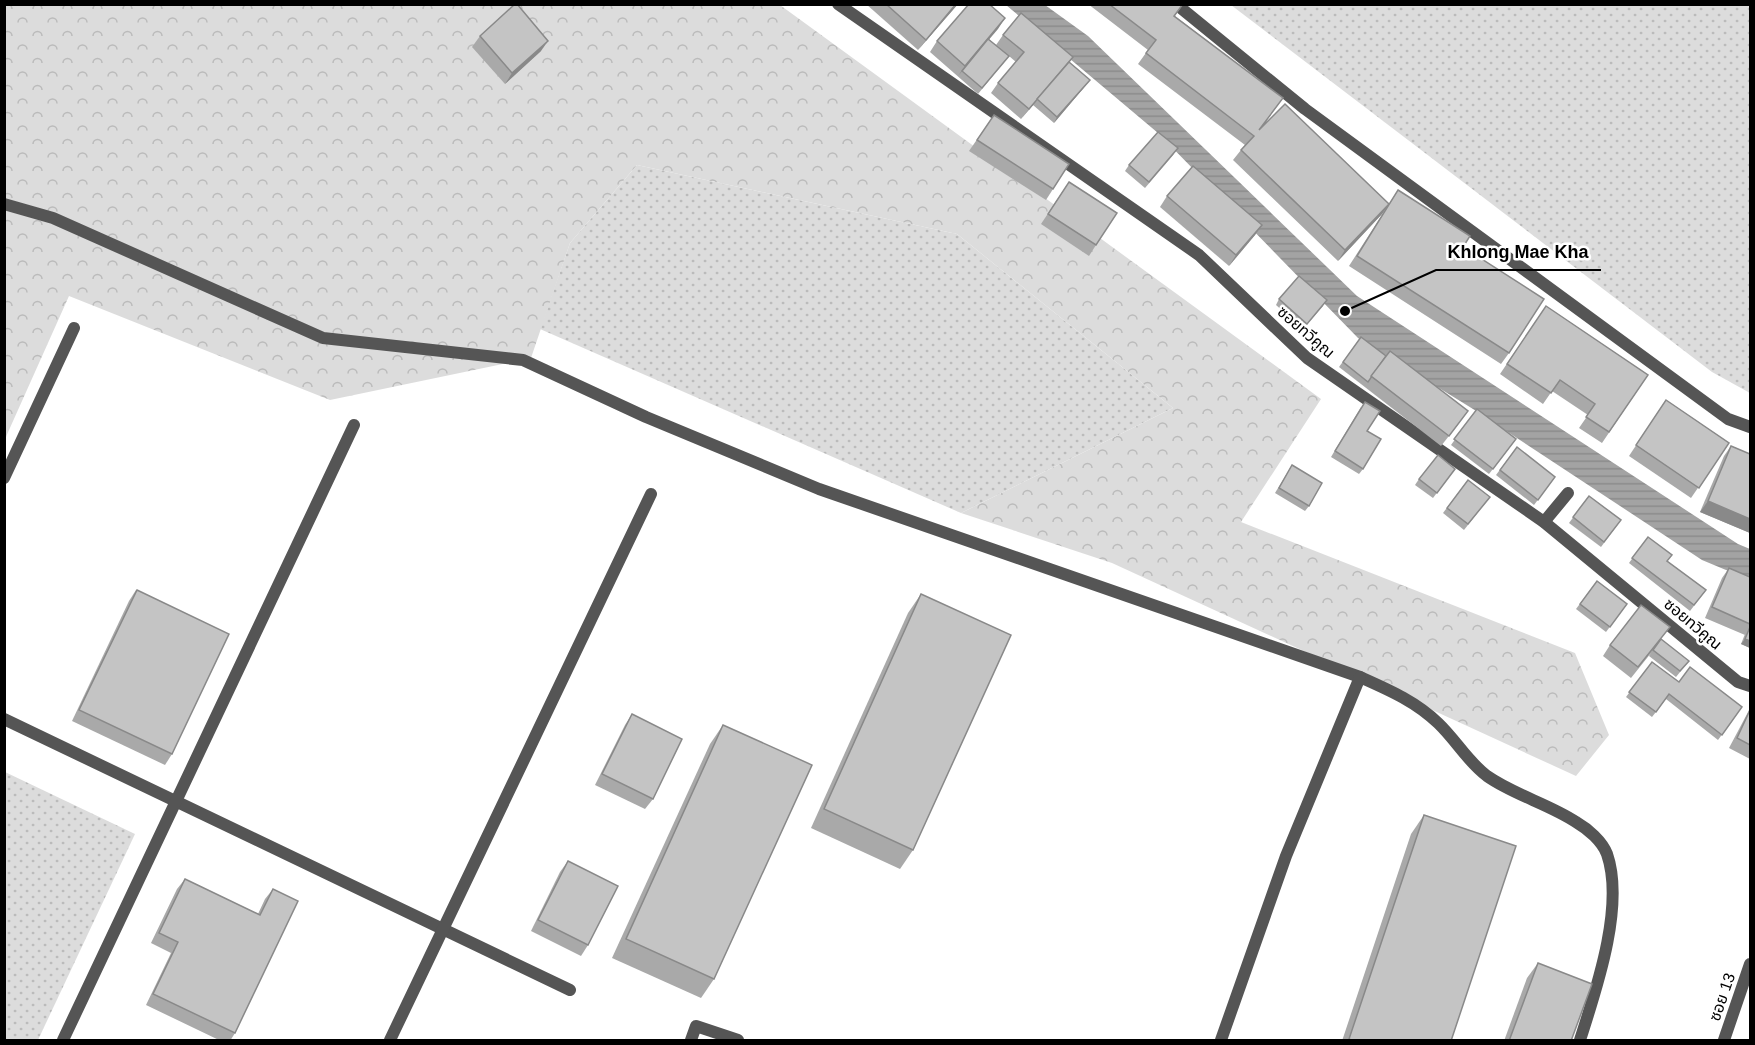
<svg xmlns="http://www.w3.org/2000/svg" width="1755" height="1045" font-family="Arial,'Noto Sans Thai',sans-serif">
<defs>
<pattern id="grass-dots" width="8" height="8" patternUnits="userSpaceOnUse" patternTransform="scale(1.5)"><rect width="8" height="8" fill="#dcdcdc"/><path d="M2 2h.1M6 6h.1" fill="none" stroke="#bbb" stroke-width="1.8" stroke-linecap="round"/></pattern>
<pattern id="forest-crowns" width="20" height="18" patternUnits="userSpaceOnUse" patternTransform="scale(1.5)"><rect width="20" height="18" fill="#dcdcdc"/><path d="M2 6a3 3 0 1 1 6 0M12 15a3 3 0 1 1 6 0" fill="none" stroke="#bbb"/></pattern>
<pattern id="water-rules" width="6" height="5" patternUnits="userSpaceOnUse" patternTransform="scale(1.5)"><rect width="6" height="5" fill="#a3a3a3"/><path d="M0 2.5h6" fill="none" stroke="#8b8b8b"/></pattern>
</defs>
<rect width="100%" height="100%" fill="#fff"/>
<g fill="url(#grass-dots)">
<polygon points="1231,5 1750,5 1750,393 1712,372"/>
<polygon points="637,165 957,234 1173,408 961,513 540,329 570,243"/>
<polygon points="5,772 135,834 38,1040 5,1040"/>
</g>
<polygon fill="url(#forest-crowns)" points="5,5 780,5 1321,399 1241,522 1575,653 1609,735 1576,776 1112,563 961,513 1173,408 957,234 637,165 570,243 531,358 330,400 69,296 5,439"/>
<polygon fill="url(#water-rules)" points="1006,5 1045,5 1088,36 1357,296 1738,544 1750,549 1750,580 1702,560 1473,409 1358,338 1158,133"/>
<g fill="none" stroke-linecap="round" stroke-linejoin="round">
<g stroke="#555" stroke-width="12">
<polyline points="838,4 1199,255 1307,358 1544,522 1738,682 1750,686"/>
<polyline points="1176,4 1305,109 1728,419 1750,427"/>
<path d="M4,204L53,218L323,338L523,360L646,417L819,489L1360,677C1389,690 1415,701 1438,723C1456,740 1467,761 1487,776C1514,795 1549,804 1576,822C1588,829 1602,841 1607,854C1625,906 1596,990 1580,1040"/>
<polyline points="4,478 74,328"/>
<polyline points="1544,522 1568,493"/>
<polyline points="4,719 570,990"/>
<polyline points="63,1040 354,425"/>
<polyline points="390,1040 651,494"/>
<polyline points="691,1040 696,1026 738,1040"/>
<polyline points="1221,1040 1286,856 1360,677"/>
<polyline points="1724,1040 1750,964"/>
</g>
</g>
<g fill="#a9a9a9">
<polygon points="866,4 958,4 918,50"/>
<polygon points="1088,4 1183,4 1175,16 1283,98 1261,128 1389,204 1398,190 1463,247 1509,353 1501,364 1349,266 1387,207 1382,214 1338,261 1233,160 1245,145 1138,64 1148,50"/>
<polygon points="1005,18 989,39 996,45 1003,35 1073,57 1069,62 1086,85 1054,123 1033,105 1034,104 1021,119 991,93 998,83 1016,62 1009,56 978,94 930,52 937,41"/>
<polygon points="480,36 541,51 505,84 472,47"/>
<polygon points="994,115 1069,164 1046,200 969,151"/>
<polygon points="1174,154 1145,188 1125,171 1129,165"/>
<polygon points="1069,182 1096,245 1089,256 1041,224"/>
<polygon points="1167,196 1262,225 1255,235 1229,266 1160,207"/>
<polygon points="1279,299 1323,306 1303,329 1276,305"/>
<polygon points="1546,306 1648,375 1602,443 1579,428 1588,415 1552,391 1543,404 1500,374"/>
<polygon points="1361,337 1460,422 1441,446 1339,367"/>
<polygon points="1666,400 1729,443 1691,498 1629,456"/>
<polygon points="1361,407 1363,469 1359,474 1331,457"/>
<polygon points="1477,409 1516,439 1489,474 1451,445"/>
<polygon points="1731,446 1750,454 1750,533 1700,512 1724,456"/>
<polygon points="1517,447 1555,477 1534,505 1496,475"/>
<polygon points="1292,465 1309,506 1305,511 1275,493"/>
<polygon points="1455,469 1433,498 1415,485 1419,479"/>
<polygon points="1468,480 1490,497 1464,530 1443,513"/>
<polygon points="1589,496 1621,520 1601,547 1569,523"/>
<polygon points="1648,537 1667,561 1706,590 1690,611 1629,563"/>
<polygon points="1729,568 1750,577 1750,648 1741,644 1745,634 1745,635 1705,618 1722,578"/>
<polygon points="1597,581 1627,604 1606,632 1576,609"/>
<polygon points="136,590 172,754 165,765 72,721 129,601"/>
<polygon points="921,594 913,850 900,869 811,828 908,613"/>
<polygon points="1661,639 1689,661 1676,677 1649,656 1651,653 1631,678 1603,656 1610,645"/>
<polygon points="1652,662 1679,682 1742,707 1718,740 1666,699 1652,717 1626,697"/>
<polygon points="1750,708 1750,759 1729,748 1747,714"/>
<polygon points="632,714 653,799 645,809 595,785 625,725"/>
<polygon points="723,725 714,979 701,998 612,958 710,744"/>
<polygon points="1424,815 1451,1041 1342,1041 1411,834"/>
<polygon points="568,861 588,945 581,956 531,931 560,872"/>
<polygon points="185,879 258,914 265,899 273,889 235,1033 230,1041 221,1041 146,1005 171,953 151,943 177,889"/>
<polygon points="1538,963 1571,1041 1504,1041 1527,978"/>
</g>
<g fill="#898989">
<polygon points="956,4 958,4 918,50 926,40"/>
<polygon points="1005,18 998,29 958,76 965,66"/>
<polygon points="548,41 541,51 505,84 512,73"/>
<polygon points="1073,57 1065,67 1021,119 1029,109"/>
<polygon points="1090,80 1086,85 1054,123 1057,117"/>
<polygon points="1389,204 1382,214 1338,261 1345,250"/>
<polygon points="1262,225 1255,235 1229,266 1236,255"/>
<polygon points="1708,501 1750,519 1750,533 1700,512"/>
<polygon points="1745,639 1750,641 1750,648 1741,644"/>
</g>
<g fill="#c4c4c4" stroke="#898989" stroke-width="1.5">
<polygon points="515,4 517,4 548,41 512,73 480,36"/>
<polygon points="886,4 956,4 926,40"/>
<polygon points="969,4 989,4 1005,18 965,66 937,41"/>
<polygon points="1109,4 1183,4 1174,16 1283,98 1259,130 1285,104 1389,204 1345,250 1241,150 1254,136 1146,53 1156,40"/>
<polygon points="1021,13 1073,57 1029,109 998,83 1024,52 1003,35"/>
<polygon points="988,39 1009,56 982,88 962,71"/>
<polygon points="1069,62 1090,80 1057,117 1037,99"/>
<polygon points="994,115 1069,164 1053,189 977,140"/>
<polygon points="1158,132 1178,148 1149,182 1129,165"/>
<polygon points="1193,166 1262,225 1236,255 1167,196"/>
<polygon points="1069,182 1117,213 1096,245 1048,214"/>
<polygon points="1398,190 1470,236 1463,247 1544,299 1509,353 1357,256"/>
<polygon points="1299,276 1327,300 1307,324 1279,299"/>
<polygon points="1546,306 1648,375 1609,432 1586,417 1595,404 1560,380 1551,393 1507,364"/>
<polygon points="1361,337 1386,356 1368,382 1343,362"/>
<polygon points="1390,351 1468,411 1449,436 1371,376"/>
<polygon points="1666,400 1729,443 1699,488 1636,445"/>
<polygon points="1365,402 1380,411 1367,431 1381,439 1363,469 1335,451"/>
<polygon points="1477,409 1516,439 1493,469 1454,439"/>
<polygon points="1731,446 1750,454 1750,519 1708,501"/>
<polygon points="1517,447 1555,477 1538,500 1500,470"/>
<polygon points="1438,455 1455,469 1437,493 1419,479"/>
<polygon points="1292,465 1322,483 1309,506 1279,488"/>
<polygon points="1468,480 1490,497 1468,524 1447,508"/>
<polygon points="1589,496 1621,520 1604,542 1573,517"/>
<polygon points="1648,537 1672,555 1667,561 1706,590 1694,605 1632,558"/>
<polygon points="1729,568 1750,577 1750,624 1712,607"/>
<polygon points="1597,581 1627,604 1610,627 1580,604"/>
<polygon points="137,590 229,634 172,754 79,710"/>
<polygon points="921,594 1011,635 913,850 824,809"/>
<polygon points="1641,605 1670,627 1638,667 1610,645"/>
<polygon points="1750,627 1750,641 1745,639"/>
<polygon points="1661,639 1689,661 1680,671 1653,650"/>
<polygon points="1652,662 1679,682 1690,667 1742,707 1722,735 1669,694 1656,712 1629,692"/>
<polygon points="1750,710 1750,745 1737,738"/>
<polygon points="632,714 682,739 653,799 602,774"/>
<polygon points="723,725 812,765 714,979 626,939"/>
<polygon points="1424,815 1516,846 1451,1041 1353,1041 1349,1039"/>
<polygon points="568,861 618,886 588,945 538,920"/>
<polygon points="185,879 260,915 273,889 298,901 235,1033 153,994 178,942 159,933"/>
<polygon points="1538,963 1592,984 1571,1041 1509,1041"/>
</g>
<g text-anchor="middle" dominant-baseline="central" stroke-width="5" stroke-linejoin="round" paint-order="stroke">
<g font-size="16" fill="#000" stroke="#fff">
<text transform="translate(1306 332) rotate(41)">ซอยทวีคูณ</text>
<text transform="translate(1693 624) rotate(40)">ซอยทวีคูณ</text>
<text transform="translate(1722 997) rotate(-71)">ซอย 13</text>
</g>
</g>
<path fill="none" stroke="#000" stroke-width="2" d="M1345 311L1436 270H1601"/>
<circle fill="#000" stroke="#fff" stroke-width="2" cx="1345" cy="311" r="6"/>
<g font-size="18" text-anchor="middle" font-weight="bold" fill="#000" stroke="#fff" stroke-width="5" stroke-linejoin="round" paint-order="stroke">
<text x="1518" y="258">Khlong Mae Kha</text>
</g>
<rect width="1755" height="1045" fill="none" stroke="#000000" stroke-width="12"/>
</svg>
